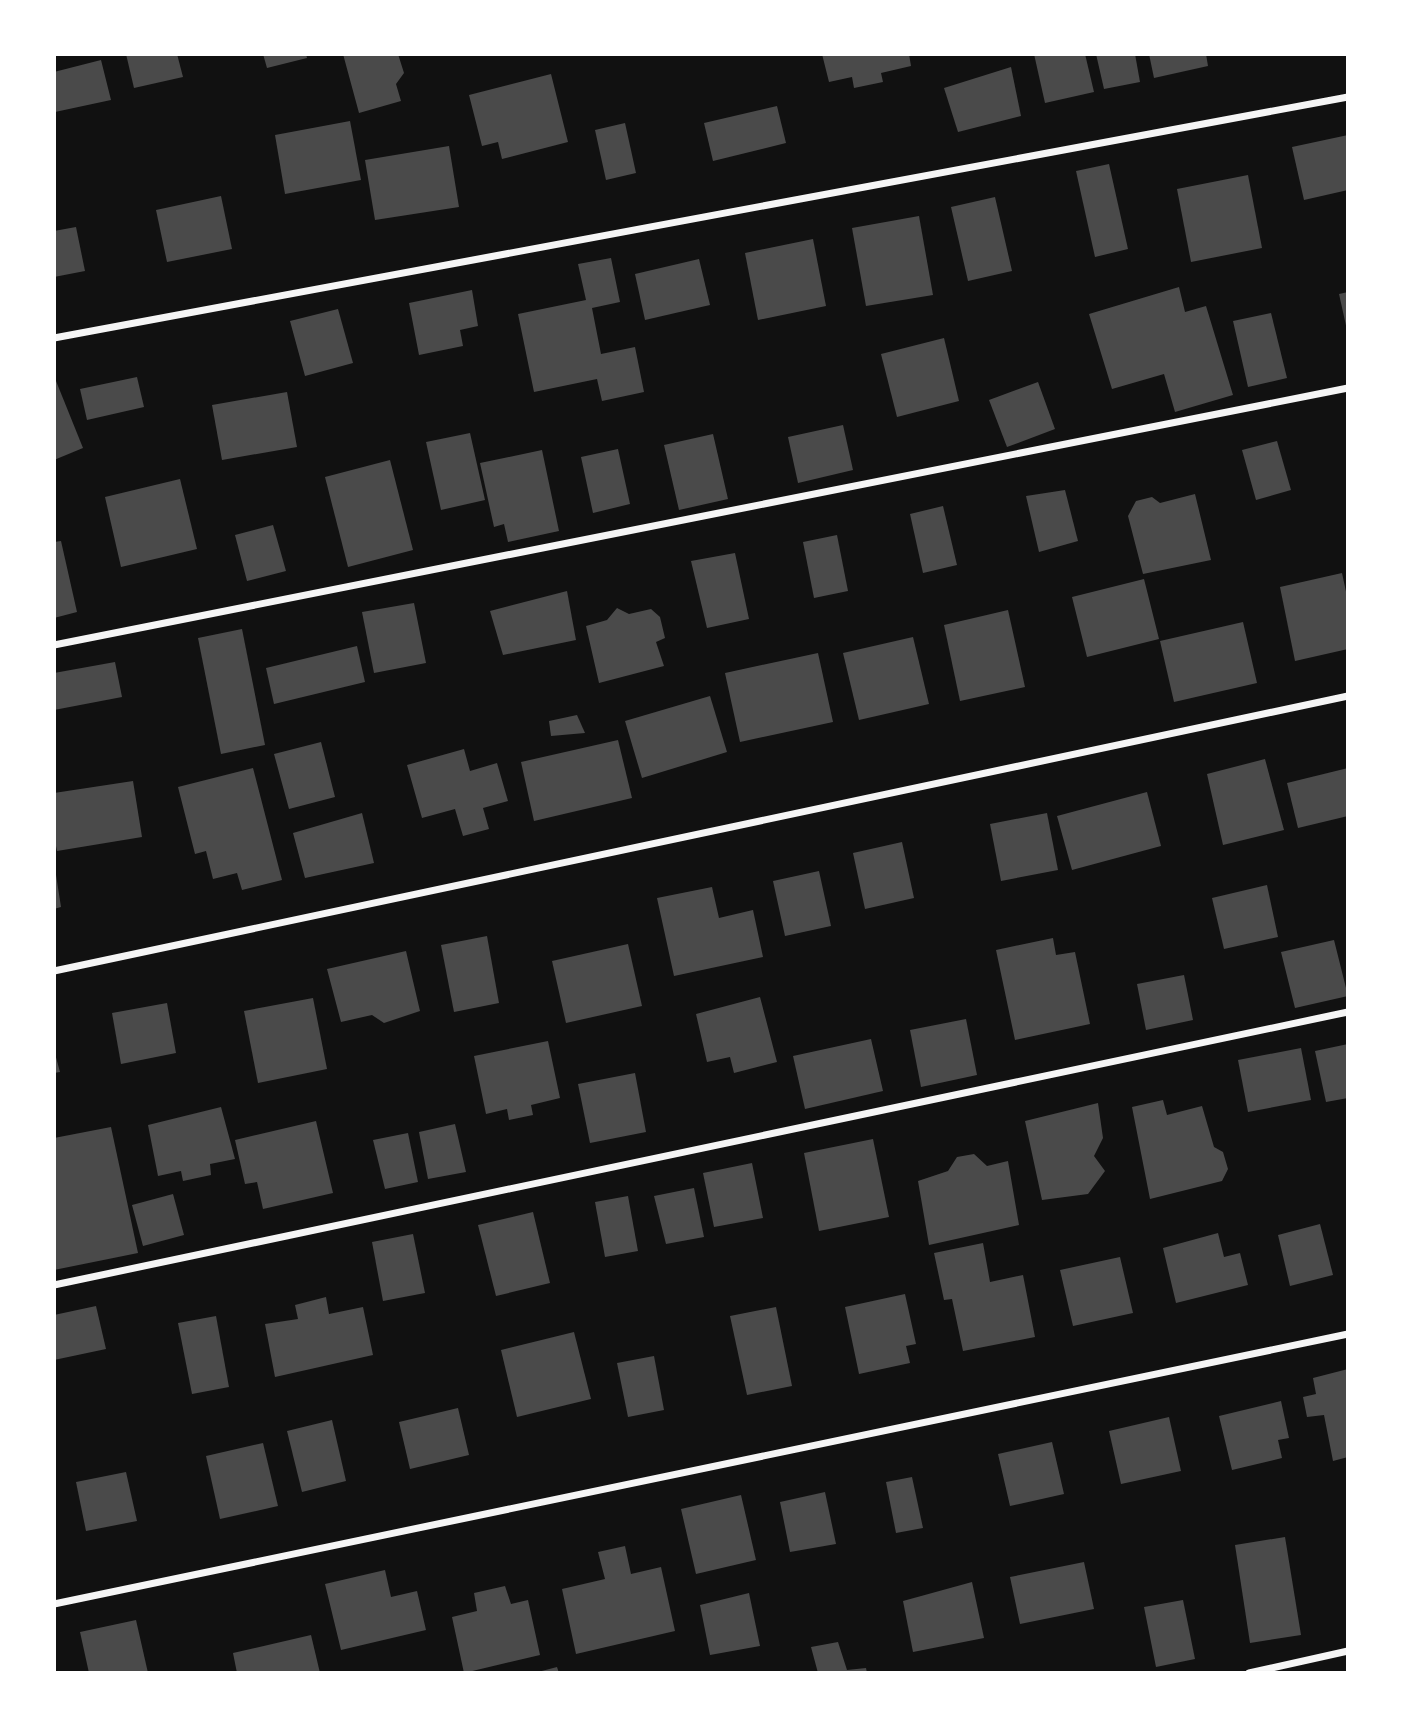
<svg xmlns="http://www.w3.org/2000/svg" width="1402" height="1727" font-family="'DM Sans',sans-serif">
<rect width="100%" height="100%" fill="#111"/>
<g fill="#4a4a4a">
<polygon points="126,54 177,54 183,77 134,88"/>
<polygon points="263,54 306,54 307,58 267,68"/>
<polygon points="343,54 398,54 404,73 396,84 401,101 359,113"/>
<polygon points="822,54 909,54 911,66 881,73 883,82 854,88 852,77 829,82"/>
<polygon points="1034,54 1085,54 1094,92 1045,103"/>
<polygon points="1096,54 1135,54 1140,82 1104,89"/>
<polygon points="1149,54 1206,54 1208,66 1154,78"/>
<polygon points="101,60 111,100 55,112 54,72"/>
<polygon points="1011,67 1021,116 958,132 944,88"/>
<polygon points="551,74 568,142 502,159 498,142 482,146 469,95"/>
<polygon points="777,106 786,143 713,161 704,123"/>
<polygon points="350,121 361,180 285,194 275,135"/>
<polygon points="625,123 636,173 606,180 595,130"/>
<polygon points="1348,135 1348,190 1304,200 1292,147"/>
<polygon points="449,146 459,207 375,220 365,160"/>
<polygon points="1109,164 1128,249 1095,257 1076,171"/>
<polygon points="1248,175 1262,248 1191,262 1177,189"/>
<polygon points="221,196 232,249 167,262 156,210"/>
<polygon points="995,197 1012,271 968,281 951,207"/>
<polygon points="919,216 933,295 866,306 852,228"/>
<polygon points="76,227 85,271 54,277 54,231"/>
<polygon points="813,239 826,306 758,320 745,253"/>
<polygon points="611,258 620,302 592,308 601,354 635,347 644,392 602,401 597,379 534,392 518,314 586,300 578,264"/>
<polygon points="699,259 710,305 645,320 635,274"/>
<polygon points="1179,287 1185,312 1206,306 1233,395 1175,412 1164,374 1112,389 1089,314"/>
<polygon points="472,290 478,326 460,330 463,346 419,355 409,303"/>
<polygon points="1348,292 1348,329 1347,330 1339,294"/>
<polygon points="338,309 353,363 305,376 290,321"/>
<polygon points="1271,313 1287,378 1248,387 1233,321"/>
<polygon points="944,338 959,401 897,417 881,354"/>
<polygon points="54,376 83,448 54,460"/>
<polygon points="137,377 144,407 87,420 80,389"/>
<polygon points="1038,382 1055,429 1007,447 989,400"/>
<polygon points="287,392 297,447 222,460 212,405"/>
<polygon points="843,425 853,470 798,483 788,437"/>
<polygon points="470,433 485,500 441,510 426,442"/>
<polygon points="713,434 728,499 679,510 664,445"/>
<polygon points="1277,441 1291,490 1256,500 1242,450"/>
<polygon points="618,449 630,504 593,513 581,457"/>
<polygon points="542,450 559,531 508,542 504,524 494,527 480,463"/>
<polygon points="390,460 413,550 348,567 325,477"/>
<polygon points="180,479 197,549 121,567 105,497"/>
<polygon points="1065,490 1078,541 1039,552 1026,496"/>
<polygon points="1195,494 1211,560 1143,574 1128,516 1136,501 1152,497 1160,503"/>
<polygon points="943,506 957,565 923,573 910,514"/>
<polygon points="273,525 286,571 247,581 235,535"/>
<polygon points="837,535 848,591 814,598 803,542"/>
<polygon points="61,541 77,612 54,618 54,542"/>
<polygon points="735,553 749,619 707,628 691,561"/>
<polygon points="1342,573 1348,601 1348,649 1295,661 1280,587"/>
<polygon points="1144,579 1159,639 1087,657 1072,597"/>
<polygon points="567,591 576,640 503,655 490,611"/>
<polygon points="414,603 426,663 374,673 362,612"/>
<polygon points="617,608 629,614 651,609 660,617 665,638 656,642 664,666 599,683 586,626 607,620"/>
<polygon points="1008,610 1025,687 960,701 944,625"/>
<polygon points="1243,622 1257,683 1174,702 1160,641"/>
<polygon points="242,629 265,745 221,754 198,638"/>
<polygon points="913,637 929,704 859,720 843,653"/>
<polygon points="357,646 365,682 274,704 266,668"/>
<polygon points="818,653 833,722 740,742 725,673"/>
<polygon points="115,662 122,697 54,710 54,673"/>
<polygon points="710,696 727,752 642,778 625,721"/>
<polygon points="577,715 585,733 551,736 549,721"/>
<polygon points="618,740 632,798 534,821 521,762"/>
<polygon points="321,742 335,797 289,809 274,754"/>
<polygon points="464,749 470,771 497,763 508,801 483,808 489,829 463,836 455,809 422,818 407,765"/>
<polygon points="1265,759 1284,830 1223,845 1207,774"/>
<polygon points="253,768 282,880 242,890 237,873 213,879 206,851 195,854 178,787"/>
<polygon points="1348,768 1348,816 1298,828 1287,783"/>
<polygon points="133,781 142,837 57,851 54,836 54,793"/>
<polygon points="1147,792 1161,846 1072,870 1057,816"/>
<polygon points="362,813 374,863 305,878 293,833"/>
<polygon points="1047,813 1058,870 1001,881 990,824"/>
<polygon points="902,842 914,898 865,909 853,853"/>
<polygon points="819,871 831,926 785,936 773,881"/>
<polygon points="54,875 56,875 61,907 54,909"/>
<polygon points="1267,885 1278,937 1224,949 1212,898"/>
<polygon points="712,887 719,918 753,910 763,957 674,976 657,898"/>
<polygon points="487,936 499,1003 454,1012 441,945"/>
<polygon points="1053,938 1056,955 1075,952 1090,1024 1015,1040 996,950"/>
<polygon points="1334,940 1348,996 1295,1008 1281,952"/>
<polygon points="628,944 642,1006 566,1023 552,961"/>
<polygon points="406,951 420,1011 384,1023 372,1015 341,1022 327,969"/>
<polygon points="1184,975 1193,1020 1146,1030 1137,984"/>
<polygon points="760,997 777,1062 734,1073 730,1057 707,1062 696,1014"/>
<polygon points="313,998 327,1069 258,1083 244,1011"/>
<polygon points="167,1003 176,1053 121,1064 112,1013"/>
<polygon points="966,1019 977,1075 921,1087 910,1030"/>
<polygon points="871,1039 883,1091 805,1109 793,1056"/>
<polygon points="548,1041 560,1098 531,1105 533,1115 509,1120 507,1109 486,1114 474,1056"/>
<polygon points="1348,1044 1348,1098 1326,1102 1315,1051"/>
<polygon points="1301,1048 1311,1100 1248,1112 1238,1060"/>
<polygon points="54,1050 60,1072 54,1073"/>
<polygon points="635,1073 646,1132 590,1143 578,1084"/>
<polygon points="1163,1100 1167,1115 1202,1106 1214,1147 1223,1152 1228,1169 1222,1181 1150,1199 1132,1107"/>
<polygon points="1098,1103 1103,1138 1094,1156 1105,1171 1088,1194 1042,1200 1025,1121"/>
<polygon points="221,1107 235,1159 210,1164 211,1175 183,1181 181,1171 158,1176 148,1125"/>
<polygon points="316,1121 333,1193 263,1209 257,1182 245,1184 235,1140"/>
<polygon points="455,1124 466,1172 428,1179 419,1132"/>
<polygon points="111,1127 138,1253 54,1270 54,1138"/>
<polygon points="408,1133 418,1182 385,1189 373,1140"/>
<polygon points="873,1139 889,1217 819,1231 804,1153"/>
<polygon points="974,1154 987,1166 1008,1161 1019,1225 929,1245 918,1181 948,1171 957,1157"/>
<polygon points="752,1163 763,1218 714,1227 703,1173"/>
<polygon points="694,1188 704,1237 666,1244 654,1196"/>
<polygon points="173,1194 184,1235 143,1246 132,1205"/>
<polygon points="628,1196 638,1251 605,1257 595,1202"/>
<polygon points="533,1212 550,1283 496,1296 478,1225"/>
<polygon points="1320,1224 1333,1275 1290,1286 1278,1235"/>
<polygon points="1218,1233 1224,1257 1240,1253 1248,1285 1176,1303 1163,1248"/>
<polygon points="413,1234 425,1293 383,1301 372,1242"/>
<polygon points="983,1243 990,1282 1023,1275 1035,1337 963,1351 952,1299 944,1300 934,1253"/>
<polygon points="1120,1257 1133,1313 1073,1326 1060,1270"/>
<polygon points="905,1294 916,1344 906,1346 910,1363 859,1374 845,1307"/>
<polygon points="326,1297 329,1314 363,1307 373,1355 275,1377 265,1324 298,1319 295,1305"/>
<polygon points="96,1306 106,1349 54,1360 54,1315"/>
<polygon points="776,1307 792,1386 747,1395 730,1316"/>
<polygon points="216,1316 229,1387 192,1394 178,1323"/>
<polygon points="574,1332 591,1399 517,1417 501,1350"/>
<polygon points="654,1356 664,1410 628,1417 617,1363"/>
<polygon points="1348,1369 1348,1457 1333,1461 1324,1415 1307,1417 1303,1397 1316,1394 1313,1378"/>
<polygon points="1281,1401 1289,1438 1278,1440 1282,1458 1232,1470 1219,1416"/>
<polygon points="458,1408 469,1455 410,1469 399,1422"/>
<polygon points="1169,1417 1181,1471 1121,1484 1109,1431"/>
<polygon points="332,1420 346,1481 302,1492 287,1431"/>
<polygon points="1052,1442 1064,1494 1010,1506 998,1454"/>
<polygon points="263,1443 278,1506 220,1519 206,1456"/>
<polygon points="126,1472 137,1521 86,1531 76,1482"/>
<polygon points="912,1477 923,1528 896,1533 886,1482"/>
<polygon points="825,1492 836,1544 790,1552 780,1502"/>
<polygon points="741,1495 756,1560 696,1574 681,1509"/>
<polygon points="1285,1537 1301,1635 1250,1643 1235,1545"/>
<polygon points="625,1546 631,1574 661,1567 675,1631 576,1654 562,1589 605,1579 598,1552"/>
<polygon points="1084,1562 1094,1609 1020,1624 1010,1577"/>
<polygon points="385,1570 391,1597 417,1591 426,1630 341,1650 325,1584"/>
<polygon points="972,1582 984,1638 913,1652 903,1601"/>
<polygon points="505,1586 511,1604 528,1600 540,1655 464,1673 452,1617 477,1611 474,1593"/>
<polygon points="749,1593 760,1646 710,1655 700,1605"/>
<polygon points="1183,1600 1195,1659 1156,1667 1144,1607"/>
<polygon points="136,1620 148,1673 89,1673 80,1632"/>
<polygon points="311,1635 320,1673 237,1673 233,1653"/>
<polygon points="838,1642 847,1670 866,1668 867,1673 818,1673 811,1647"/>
<polygon points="557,1667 559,1673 538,1673 538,1672"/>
</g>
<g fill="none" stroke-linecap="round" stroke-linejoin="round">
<g stroke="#f5f5f5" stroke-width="7">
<polyline points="54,338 1348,97"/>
<polyline points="54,645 1348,388"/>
<polyline points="54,971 1348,696"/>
<polyline points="54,1285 1348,1012"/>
<polyline points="54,1604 1348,1334"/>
<polyline points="1249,1673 1348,1651"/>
</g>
</g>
<rect width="1402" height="1727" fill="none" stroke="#ffffff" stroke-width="112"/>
</svg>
